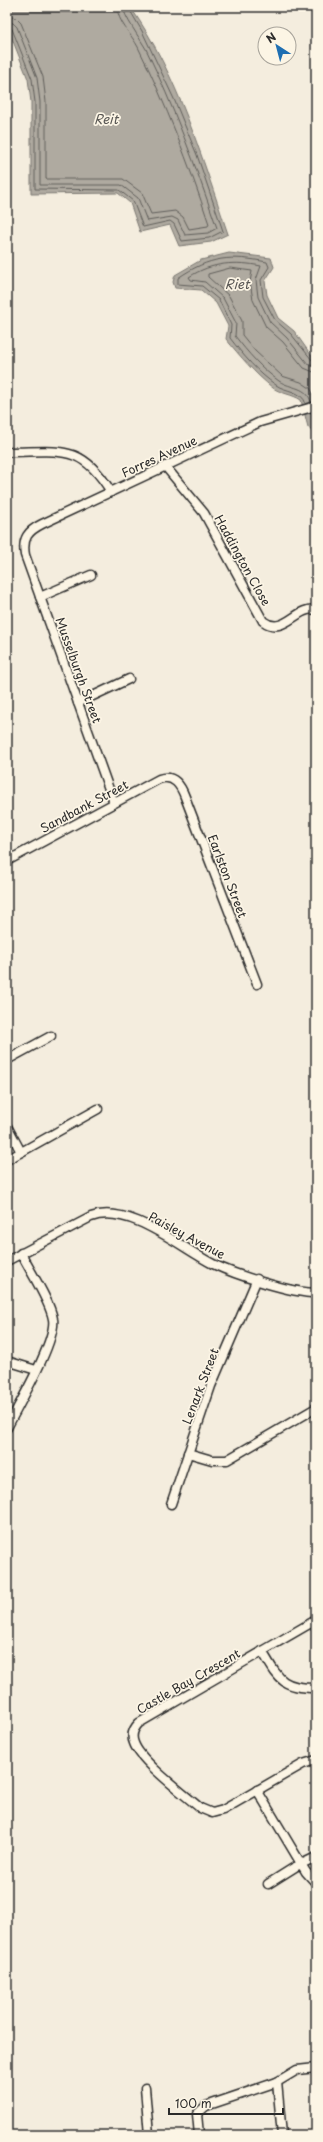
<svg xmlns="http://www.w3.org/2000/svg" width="323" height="2142" font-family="'Playpen Sans',sans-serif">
<rect width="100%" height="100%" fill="#f4edde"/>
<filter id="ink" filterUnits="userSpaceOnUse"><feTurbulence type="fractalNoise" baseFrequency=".025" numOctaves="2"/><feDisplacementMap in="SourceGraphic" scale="8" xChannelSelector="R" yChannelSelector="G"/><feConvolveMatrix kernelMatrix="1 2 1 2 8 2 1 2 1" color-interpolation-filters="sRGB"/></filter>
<g filter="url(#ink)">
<g fill="#afaaa0" stroke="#7a7771">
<path d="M7,7L131,8C178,75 202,158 228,234L211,242L179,246L170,225L140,232L130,203L118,193L31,194V102L28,79L7,26Z"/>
<path d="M229,253L271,258L274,267L265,281L267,295L278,318L294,331L316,362V436L308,427L301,400C292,394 282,394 273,388C255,374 240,356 226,339L228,326L216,303L201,290L175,288L173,282L175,275L201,260Z"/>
</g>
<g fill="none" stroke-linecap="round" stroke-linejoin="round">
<g stroke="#605e5a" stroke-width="1">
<path d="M7,16L16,18L21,23L43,77L46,102V179H123L142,193L151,214L175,211L183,217L189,229L208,226L209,224C189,164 166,104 138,47C132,35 117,21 117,7"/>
<path d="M7,22L13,23L17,27L37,78L40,102V185H121L138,198L147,221L172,217L178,220L185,235L208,233L217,228C196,167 174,107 146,49C141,40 123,15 123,7"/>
<polyline points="7,27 12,29 32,79 35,102 35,189 119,190 133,201 143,227 170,221 174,224 182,241 209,238 223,231 197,155 174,99 142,31 128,7"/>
<polyline points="316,373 304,368 283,342 266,327 253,300 250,282 252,271 230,268 208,274 208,277 229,296 242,321 242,335 255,351 282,376 301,382 310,388 316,399"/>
<path d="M311,402C307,386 291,389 279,381C262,369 248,353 235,336L236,323L223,298L205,282L191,280L189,277C212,262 236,261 261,266L256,280L258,297L270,322L287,338L308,364L316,367"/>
<path d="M306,404C302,390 286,392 276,385C258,373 243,355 230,338L231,325L219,300L202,286L178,284V278C210,256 231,255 267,262L269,267L261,280L263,297L275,320L291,334L312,360L316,362"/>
</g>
<g stroke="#2b2b2b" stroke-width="11">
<g id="minor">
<path d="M7,452C58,452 81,442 111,492"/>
<path d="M165,466L204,513L263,621C284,637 297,605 316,610"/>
<polyline points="40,597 91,575"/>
<polyline points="78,703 129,679"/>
<path d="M114,803L25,555C22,538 28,531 42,524L260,422L316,406"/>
<path d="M7,861L159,779C174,774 181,786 185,797L257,984"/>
<polyline points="7,1060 51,1036"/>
<polyline points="7,1126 21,1152"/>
<polyline points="7,1160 98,1109"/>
<path d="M7,1261L91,1217C129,1203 180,1247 213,1264C236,1275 291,1293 316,1293"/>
<polyline points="7,1361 36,1370"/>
<path d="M7,1428C18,1406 57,1340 53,1319C50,1301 30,1271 21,1253"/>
<polyline points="188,1453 212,1460 227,1460 316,1408"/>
<polyline points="171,1504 211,1386 257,1279"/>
<path d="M316,1620L139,1723C133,1729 131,1736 134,1743C140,1761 184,1794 200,1808L212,1813L223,1810L303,1764L316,1760"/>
<path d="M262,1651C279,1679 281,1688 316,1688"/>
<polyline points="257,1790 306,1872 316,1883"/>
<polyline points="268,1884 295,1867 316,1857"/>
<polyline points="277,2082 282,2135"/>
<polyline points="145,2088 149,2135"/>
<polyline points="199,2135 197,2114 206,2106 277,2082 297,2070 316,2068"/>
</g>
</g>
<use href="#minor" stroke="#fcf5e5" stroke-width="8"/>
</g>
</g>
<g text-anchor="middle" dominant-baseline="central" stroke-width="3.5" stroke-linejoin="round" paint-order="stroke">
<g font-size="12" fill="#2b2b2b" stroke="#fcf5e5">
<text transform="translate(159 456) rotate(-25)">Forres Avenue</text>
<text transform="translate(243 560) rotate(61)">Haddington Close</text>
<text transform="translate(79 670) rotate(70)">Musselburgh Street</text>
<text transform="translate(84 806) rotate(-28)">Sandbank Street</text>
<text transform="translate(228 876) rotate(69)">Earlston Street</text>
<text transform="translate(187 1235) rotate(28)">Paisley Avenue</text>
<text transform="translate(200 1386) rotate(-69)">Lenark Street</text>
<text transform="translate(188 1681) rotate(-30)">Castle Bay Crescent</text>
</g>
<g font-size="13" font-style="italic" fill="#595754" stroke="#fcf5e5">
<text x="106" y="118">Reit</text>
<text x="237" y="283">Riet</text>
</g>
</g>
<rect width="323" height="2142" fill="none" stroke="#fcf5e5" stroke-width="24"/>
<rect x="12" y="12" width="299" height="2118" fill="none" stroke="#2b2b2b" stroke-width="1.5" filter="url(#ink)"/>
<g transform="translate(277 46) rotate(324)"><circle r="19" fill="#fcf5e5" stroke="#a8a49b"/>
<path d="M0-3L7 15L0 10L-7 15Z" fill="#1f6fb2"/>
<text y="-6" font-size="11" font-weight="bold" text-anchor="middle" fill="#2b2b2b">N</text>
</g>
<path d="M169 2108v6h114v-6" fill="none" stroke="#2b2b2b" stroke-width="2"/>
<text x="175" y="2108" font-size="12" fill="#2b2b2b" stroke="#fcf5e5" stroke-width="3" paint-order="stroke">100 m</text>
</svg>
